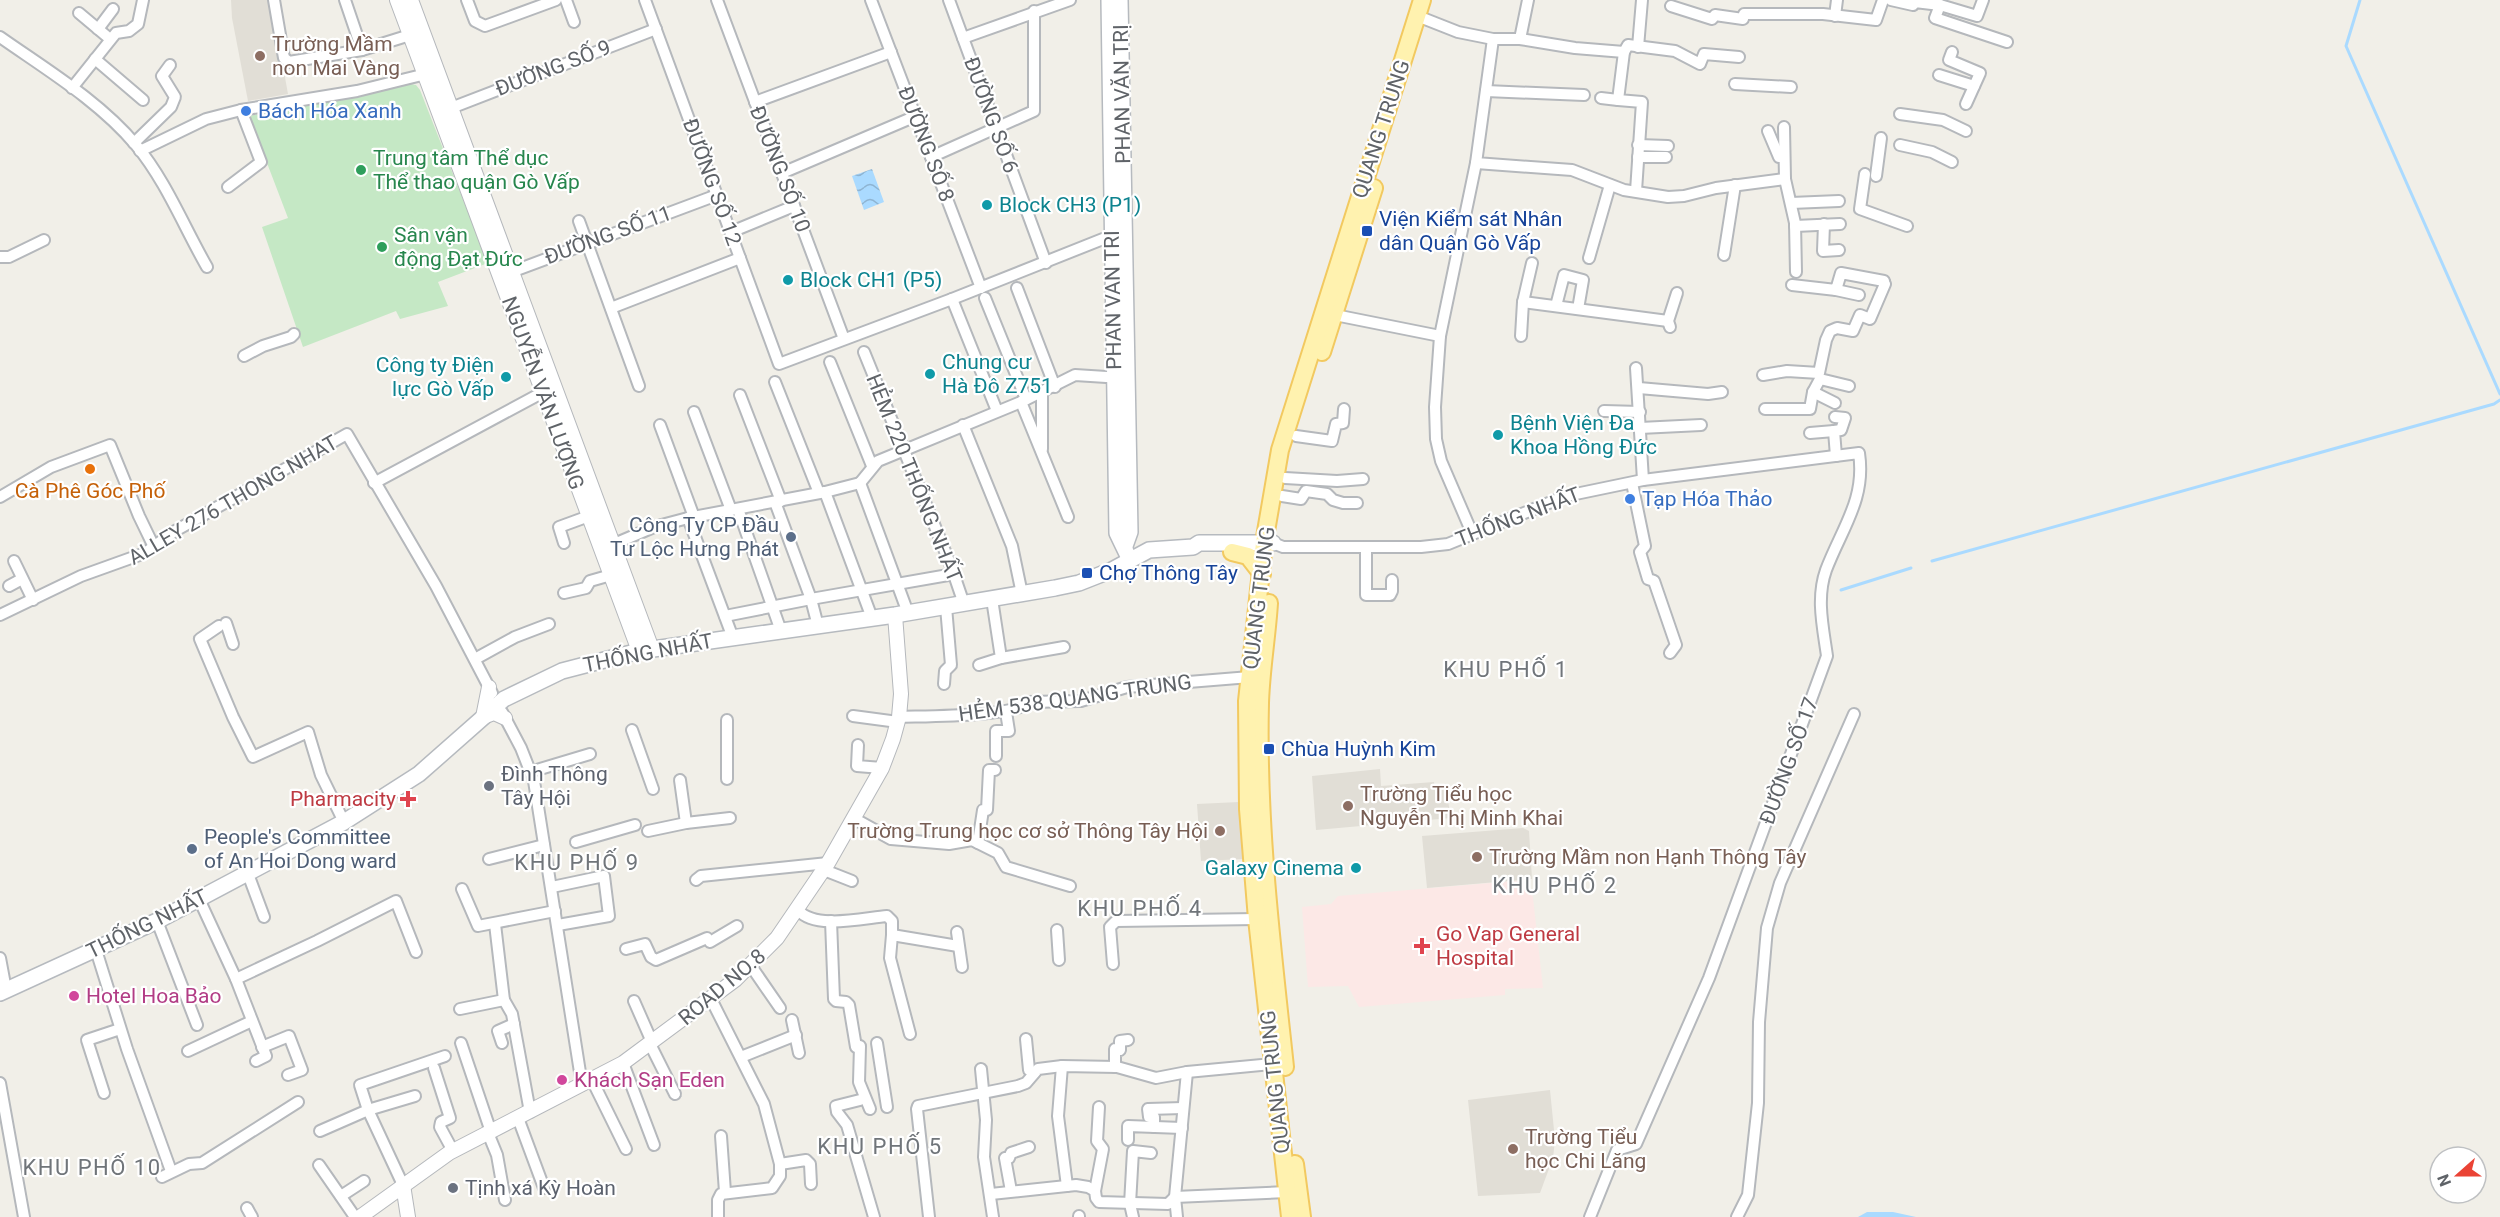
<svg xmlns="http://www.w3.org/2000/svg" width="2500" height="1217" font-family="Roboto,sans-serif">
<defs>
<pattern id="water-waves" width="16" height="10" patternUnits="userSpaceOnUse" patternTransform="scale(1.5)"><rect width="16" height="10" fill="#aadaff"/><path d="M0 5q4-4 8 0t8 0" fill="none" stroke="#8eb4d2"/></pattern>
</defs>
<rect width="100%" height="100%" fill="#f1efe8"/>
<g fill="#e1ded6">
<polygon points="231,0 271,0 288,94 248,101 232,18"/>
<polygon points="1380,769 1381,786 1434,782 1435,790 1446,789 1451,818 1316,830 1312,776"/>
<polygon points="1239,802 1244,859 1201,861 1197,804"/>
<polygon points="1523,828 1529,831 1532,879 1427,888 1422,836"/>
<polygon points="1550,1090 1555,1140 1553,1158 1540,1193 1478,1196 1468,1100"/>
</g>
<polygon fill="#fce8e6" points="1527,880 1533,898 1543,988 1505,989 1505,995 1359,1007 1348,986 1308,987 1302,907 1331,904 1338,896"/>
<polygon fill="#c5e8c5" points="411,84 416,85 420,90 488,263 438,282 448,306 400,319 396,311 303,347 262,227 288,218 249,116"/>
<g fill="url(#water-waves)">
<polygon points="872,169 884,202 864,210 852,176"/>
<polygon points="1867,1212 1893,1212 1916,1217 1858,1217"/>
</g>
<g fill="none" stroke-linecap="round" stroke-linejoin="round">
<g stroke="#aadaff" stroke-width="3">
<polyline points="2360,0 2346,46 2500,394"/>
<polyline points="1932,561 2494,404 2500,400"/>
<polyline points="1841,590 1911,568"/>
</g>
<g stroke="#b5b8bc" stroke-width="14">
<g id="minor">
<polyline points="274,0 284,58 289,62 362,50 410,35"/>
<polyline points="345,0 362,50"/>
<polyline points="467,0 475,21 485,26 556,0"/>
<polyline points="566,0 574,22"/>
<polyline points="645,0 779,364 952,299 1118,233"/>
<polyline points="717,0 844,339"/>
<polyline points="871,0 981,288"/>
<polyline points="949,0 1046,263"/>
<polyline points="1891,0 1913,5 1915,2 1940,5 1977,16 1983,0"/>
<polyline points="1940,5 1935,18 2007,42"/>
<polyline points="1671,6 1712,19 1715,15 1743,19"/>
<polyline points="79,13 110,39"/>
<polyline points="1744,14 1823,14 1876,20 1883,0"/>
<polyline points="1835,16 1837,0"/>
<polyline points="1425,19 1458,32 1493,39 1520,39 1575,48 1624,52 1628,45 1675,51 1700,64 1704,54 1739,57"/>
<polyline points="98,29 113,9"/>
<path d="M0,37C47,70 99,101 136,145C166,181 184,227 207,267"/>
<polyline points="963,38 1070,0"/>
<polyline points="1493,39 1476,163 1572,170 1624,190 1668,197 1684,196 1716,188 1785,179"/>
<polyline points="1520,39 1528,0"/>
<polyline points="1638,47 1642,0"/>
<polyline points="1624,52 1618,100 1642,102 1636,191"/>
<polyline points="1952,52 1949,60 1980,73 1966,104"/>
<polyline points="95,59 143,100"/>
<polyline points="1939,75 1974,86"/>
<polyline points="1735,84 1791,87"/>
<polyline points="72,88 116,33 129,31 138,24 143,0"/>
<polyline points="1486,91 1584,95"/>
<polyline points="1601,98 1618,100"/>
<polyline points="755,102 891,52"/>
<polyline points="451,108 656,29"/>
<polyline points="1900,114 1943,120 1966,131"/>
<polyline points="1784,127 1785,179 1795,223 1796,272"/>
<polyline points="1768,131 1779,157 1783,157"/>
<polyline points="134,143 171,107 175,97 162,76 170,65"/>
<polyline points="1638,145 1668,146"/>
<polyline points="1900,145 1932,152 1952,162"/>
<polyline points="140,151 206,119 241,110 357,91 430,73"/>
<polyline points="931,157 1034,111 1034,11"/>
<polyline points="1638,157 1666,157"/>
<polyline points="782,173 916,116"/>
<polyline points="1865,174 1860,209 1907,226"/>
<polyline points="1876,176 1881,138"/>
<polyline points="228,187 261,162 241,110"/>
<polyline points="1791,203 1839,201"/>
<polyline points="579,221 639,386"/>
<polyline points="1824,224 1823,251 1839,250"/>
<polyline points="1795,226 1840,224"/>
<polyline points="731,232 794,206"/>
<polyline points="1724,255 1735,185"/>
<polyline points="0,257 9,257 44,240"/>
<polyline points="1589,258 1610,185"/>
<polyline points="506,274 717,195"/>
<polyline points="1792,285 1836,290 1841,273 1884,281"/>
<polyline points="1017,288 1055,387"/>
<polyline points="1836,290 1859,295"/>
<polyline points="985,298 1026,399"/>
<polyline points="952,299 997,411"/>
<polyline points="1523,302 1668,321"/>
<polyline points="1556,306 1564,275 1583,280 1578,309"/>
<polyline points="611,308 740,258"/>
<polyline points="1335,315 1440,336"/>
<polyline points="1670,327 1668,321 1677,293"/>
<polyline points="1521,336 1523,302 1532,263"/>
<polyline points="864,352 951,566 964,604"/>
<polyline points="244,356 263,346 291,337 294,334"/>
<polyline points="830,362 872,466"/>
<polyline points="1636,368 1643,480"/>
<polyline points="1763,375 1787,371 1819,373 1826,340 1830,331 1837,328 1853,331 1860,315 1870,319 1885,284"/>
<polyline points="775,382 819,493"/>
<polyline points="1639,388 1708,394 1722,392"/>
<polyline points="1813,392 1835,403"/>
<polyline points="740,395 781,501"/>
<polyline points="1021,402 1068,517"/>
<polyline points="1765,409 1810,409 1813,392 1820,379 1849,386"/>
<polyline points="1604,411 1640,412"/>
<polyline points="694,412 731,510"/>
<polyline points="1835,417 1845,418 1841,430 1834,431 1836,456"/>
<polyline points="660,425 694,517"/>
<polyline points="963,425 1012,546 1022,594"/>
<polyline points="1640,428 1701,425"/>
<polyline points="1810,433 1834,431"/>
<polyline points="1296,436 1332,441 1336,424 1343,423 1344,409"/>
<polyline points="1042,449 1042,392"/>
<polyline points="1285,478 1337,481 1363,479"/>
<polyline points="374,483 549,389"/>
<polyline points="860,483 878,461 1021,402 1075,375 1122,378"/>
<polyline points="860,483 908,613"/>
<polyline points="1632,483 1645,546 1640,552 1648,579 1654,581 1676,645 1670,653"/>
<polyline points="825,492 872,618"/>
<polyline points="1282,496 1301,499 1306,491 1327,494 1333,500 1343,503 1357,503"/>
<polyline points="0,497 51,467 110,445 139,516 154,547"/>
<polyline points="775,502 811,599 818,626"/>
<polyline points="738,509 781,631"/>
<polyline points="688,518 733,638"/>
<polyline points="1472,533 1441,461 1436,439 1435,407 1440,336 1476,163"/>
<polyline points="564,543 559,527 589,516"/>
<path d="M1273,543L1283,547H1421L1448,544L1566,496L1643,480L1859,453C1866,499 1842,528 1826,570C1816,598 1823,627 1827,656L1709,978L1636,1144L1617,1150L1590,1217"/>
<polyline points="607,547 654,527 688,518 825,492 860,483"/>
<polyline points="1366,547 1366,595 1390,595 1392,591 1392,580"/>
<polyline points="14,561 33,600"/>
<polyline points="9,586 22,579"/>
<polyline points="564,593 586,588 590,581 611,575"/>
<polyline points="0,615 81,576 145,553 175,531 347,434 436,586 492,693"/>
<polyline points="725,616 811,599 954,574"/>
<polyline points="226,623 233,644"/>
<polyline points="219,626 200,639 233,717 253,757 308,732 321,775 344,822"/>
<polyline points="1001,658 1064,647"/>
<polyline points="475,659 515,637 549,624"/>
<polyline points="979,665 1001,658 992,599"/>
<polyline points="944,684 945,671 951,665 946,607"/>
<polyline points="502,712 521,748 534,781 582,1085"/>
<polyline points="853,716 898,722"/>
<path d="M899,717C922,716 1017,717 1028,702L1081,701L1127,687L1250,677"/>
<polyline points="632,730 653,789"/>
<polyline points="858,745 857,766 882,768"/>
<polyline points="996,756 996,731 1009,731 1006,712"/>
<polyline points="530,772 590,754"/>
<polyline points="727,779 727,720"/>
<polyline points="680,780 686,823"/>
<polyline points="853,818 891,839 949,844 972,840 998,853 1006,867 1070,886"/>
<polyline points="648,831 686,823 730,818"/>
<polyline points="576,842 635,825"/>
<polyline points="978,843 983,810 987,810 989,770 995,770"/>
<polyline points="489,859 544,845"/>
<polyline points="824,870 852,881"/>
<polyline points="248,874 264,917"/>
<polyline points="696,880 701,876 828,863"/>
<polyline points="552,887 604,876 609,916 558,925"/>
<polyline points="462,889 478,926 555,911"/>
<polyline points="199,899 236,979 266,1056 256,1061"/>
<path d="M798,910C815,930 863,918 887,916L892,921V935"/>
<polyline points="157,921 197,1025"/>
<polyline points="831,921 834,999 836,1001 846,1002 849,1005 856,1047"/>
<polyline points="495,924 504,1000 512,1014 530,1112"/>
<polyline points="1057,930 1059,960"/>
<polyline points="957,932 962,967"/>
<polyline points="710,942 737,926"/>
<polyline points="626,949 645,944 651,957 656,960 707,938"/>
<polyline points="96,950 127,1049 171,1171"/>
<polyline points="0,958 6,990"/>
<polyline points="1113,964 1110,927 1116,921 1257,919"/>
<polyline points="751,966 780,1008"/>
<polyline points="236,979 317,941 396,901 416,952"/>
<polyline points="711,999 764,1104 780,1164 780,1176 772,1188 721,1194 718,1200 718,1217"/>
<polyline points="634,1001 652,1042"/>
<polyline points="460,1009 504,1000"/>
<polyline points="792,1020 799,1053"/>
<polyline points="910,1034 890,958 892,935 958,946"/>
<polyline points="1026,1039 1029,1070 1034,1073"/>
<polyline points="461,1043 491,1132"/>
<polyline points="502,1043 498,1031 514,1024"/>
<polyline points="877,1043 887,1107"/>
<polyline points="650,1044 675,1094"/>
<polyline points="860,1046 859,1082 870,1109"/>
<polyline points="262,1047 289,1036 302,1070 288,1075"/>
<polyline points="188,1051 252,1021"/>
<polyline points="741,1057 796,1035"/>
<polyline points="623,1063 654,1145"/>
<polyline points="1062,1066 1058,1116 1067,1186"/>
<polyline points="1115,1067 1115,1049 1120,1050 1120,1041 1128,1040"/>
<polyline points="434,1068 450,1118 441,1122 440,1127 453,1151"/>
<polyline points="981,1069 986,1120 984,1157 993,1217"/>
<polyline points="592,1080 626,1149"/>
<polyline points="0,1083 24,1217"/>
<polyline points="104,1093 87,1040 120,1029"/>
<polyline points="860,1100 836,1106 837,1112 847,1125 874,1217"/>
<polyline points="518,1118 544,1188"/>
<polyline points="1154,1127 1154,1117 1149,1117 1148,1109 1183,1108"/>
<polyline points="320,1131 368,1110 415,1096"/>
<polyline points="488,1133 497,1155 505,1200"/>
<polyline points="721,1136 725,1192"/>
<polyline points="1128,1140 1128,1126 1182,1128"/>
<polyline points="780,1164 806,1160 810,1164 811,1184"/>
<polyline points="319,1165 355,1217"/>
<polyline points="162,1177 189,1164 202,1163 298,1102"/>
<polyline points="403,1185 368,1110 360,1085 445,1056"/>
<polyline points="1011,1191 1005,1158 1009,1158 1011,1153 1029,1147"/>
<polyline points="1095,1191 1103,1149 1097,1141 1099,1107"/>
<polyline points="991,1194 1076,1185 1088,1187 1095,1191 1096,1198 1099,1202 1168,1204 1175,1197 1287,1192"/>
<polyline points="341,1196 364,1181"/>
<polyline points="247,1208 252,1217"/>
<polyline points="929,1217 917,1109 918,1106 1018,1086 1026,1083 1038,1069 1062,1066 1117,1067 1156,1078 1187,1072 1273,1064"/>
<polyline points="1079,1217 1079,1216"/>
<polyline points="1133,1217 1130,1204 1133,1151 1151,1153"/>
<polyline points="1177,1217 1175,1197 1187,1072"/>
<polyline points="1737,1217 1748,1195 1758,1103 1759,1022 1767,928 1780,883 1854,714"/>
</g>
</g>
<g stroke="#b5b8bc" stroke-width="16">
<g id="tertiary">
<polyline points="397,0 639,651"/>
<polyline points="411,0 652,649"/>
<polyline points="483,717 489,687"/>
<polyline points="483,717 494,713 505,718"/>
<polyline points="403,1185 408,1217"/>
<polyline points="360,1217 449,1153 623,1063 735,980 777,938 828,863 882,768 893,739 899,717 901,694 895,615"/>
</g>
</g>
<g stroke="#b6babf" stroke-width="18">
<g id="secondary">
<polyline points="1109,0 1117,533 1130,560"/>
<polyline points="1120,0 1130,532 1125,546"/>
<polyline points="0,993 157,921 344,822 419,774 504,699 562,671 639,651 895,615 1055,588 1079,583 1112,570 1149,550 1193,547 1199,543 1273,543"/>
</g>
</g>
<g stroke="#f2c960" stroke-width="20">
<g id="primary">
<polyline points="1322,352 1374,188"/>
<polyline points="1232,552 1248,556 1262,574"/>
<path d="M1269,603C1267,636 1261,669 1260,703C1257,825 1272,946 1285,1067"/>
<polyline points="1295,1164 1302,1217"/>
<polyline points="1290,1217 1257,919 1248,809 1247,701 1264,543 1280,450 1422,0"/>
</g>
</g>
<use href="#minor" stroke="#fff" stroke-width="10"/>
<use href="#tertiary" stroke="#fff" stroke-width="14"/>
<use href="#secondary" stroke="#fff" stroke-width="15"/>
<use href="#primary" stroke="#fff2af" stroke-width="16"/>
</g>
<g fill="#8d6e63" stroke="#fff" stroke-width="2">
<circle cx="260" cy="56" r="6"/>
<circle cx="1348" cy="806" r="6"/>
<circle cx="1220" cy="831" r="6"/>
<circle cx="1477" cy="857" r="6"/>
<circle cx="1513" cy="1149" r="6"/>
</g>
<g fill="#3f7fe0" stroke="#fff" stroke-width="2">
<circle cx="246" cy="111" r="6"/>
<circle cx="1630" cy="499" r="6"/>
</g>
<g fill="#2e9e5b" stroke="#fff" stroke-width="2">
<circle cx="361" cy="170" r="6"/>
<circle cx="382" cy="247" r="6"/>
</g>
<g fill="#0f9aa8" stroke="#fff" stroke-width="2">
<circle cx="987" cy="205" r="6"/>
<circle cx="788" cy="280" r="6"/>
<circle cx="930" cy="374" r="6"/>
<circle cx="506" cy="377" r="6"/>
<circle cx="1498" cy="435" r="6"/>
<circle cx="1356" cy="868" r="6"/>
</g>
<g fill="#1a4fb4" stroke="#fff" stroke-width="2">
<rect x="1361" y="225" width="12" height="12" rx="3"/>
<rect x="1081" y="567" width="12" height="12" rx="3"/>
<rect x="1263" y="743" width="12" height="12" rx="3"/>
</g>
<circle fill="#e8710a" stroke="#fff" stroke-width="2" cx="90" cy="469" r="6"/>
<g fill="#5c6f8a" stroke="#fff" stroke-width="2">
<circle cx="791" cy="537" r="6"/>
<circle cx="192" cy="849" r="6"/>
</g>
<g fill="#6b7280" stroke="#fff" stroke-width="2">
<circle cx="489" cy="786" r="6"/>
<circle cx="453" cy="1188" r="6"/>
</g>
<g fill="#e0444e" stroke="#fff" stroke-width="2">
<path d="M405 790h6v6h6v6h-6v6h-6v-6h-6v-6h6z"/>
<path d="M1419 937h6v6h6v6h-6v6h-6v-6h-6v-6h6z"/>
</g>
<g fill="#d1479c" stroke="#fff" stroke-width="2">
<circle cx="74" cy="996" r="6"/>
<circle cx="562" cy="1080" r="6"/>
</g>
<g text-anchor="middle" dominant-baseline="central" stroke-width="4.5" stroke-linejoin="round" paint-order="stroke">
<g font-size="21" fill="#785e54" stroke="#fff" text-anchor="start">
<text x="272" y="44">Trường Mầm<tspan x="272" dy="24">non Mai Vàng</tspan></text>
<text x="1360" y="794">Trường Tiểu học<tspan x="1360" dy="24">Nguyễn Thị Minh Khai</tspan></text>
<text x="1208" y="831" text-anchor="end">Trường Trung học cơ sở Thông Tây Hội</text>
<text x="1489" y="857">Trường Mầm non Hạnh Thông Tây</text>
<text x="1525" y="1137">Trường Tiểu<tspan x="1525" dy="24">học Chi Lăng</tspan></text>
</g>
<g font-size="21" fill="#5f6368" stroke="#fff">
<text transform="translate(553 68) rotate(-21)">ĐƯỜNG SỐ 9</text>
<text transform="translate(1122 94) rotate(-91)">PHAN VĂN TRỊ</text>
<text transform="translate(991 115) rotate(70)">ĐƯỜNG SỐ 6</text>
<text transform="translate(1381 129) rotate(-72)">QUANG TRUNG</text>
<text transform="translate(926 144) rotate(69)">ĐƯỜNG SỐ 8</text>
<text transform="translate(780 169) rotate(69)">ĐƯỜNG SỐ 10</text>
<text transform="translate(712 182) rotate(70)">ĐƯỜNG SỐ 12</text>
<text transform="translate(608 235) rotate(-20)">ĐƯỜNG SỐ 11</text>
<text transform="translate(1113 300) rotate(-91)">PHAN VAN TRI</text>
<text transform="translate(543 393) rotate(70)">NGUYỄN VĂN LƯỢNG</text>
<text transform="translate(914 478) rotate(68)">HẺM 220 THỐNG NHẤT</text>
<text transform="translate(233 500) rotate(-30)">ALLEY 276 THONG NHAT</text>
<text transform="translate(1518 517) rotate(-21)">THỐNG NHẤT</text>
<text transform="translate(1259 598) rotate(-83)">QUANG TRUNG</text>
<text transform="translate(648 653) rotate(-11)">THỐNG NHẤT</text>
<text transform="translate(1075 698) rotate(-8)">HẺM 538 QUANG TRUNG</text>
<text transform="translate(1789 761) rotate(-70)">ĐƯỜNG SỐ 17</text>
<text transform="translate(147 924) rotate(-26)">THỐNG NHẤT</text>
<text transform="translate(722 987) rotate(-40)">ROAD NO.8</text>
<text transform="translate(1275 1082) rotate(-96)">QUANG TRUNG</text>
</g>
<g font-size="21" fill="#366cbe" stroke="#fff" text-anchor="start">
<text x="258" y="111">Bách Hóa Xanh</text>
<text x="1642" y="499">Tạp Hóa Thảo</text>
</g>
<g font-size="21" fill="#27864d" stroke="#fff" text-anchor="start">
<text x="373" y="158">Trung tâm Thể dục<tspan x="373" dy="24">Thể thao quận Gò Vấp</tspan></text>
<text x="394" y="235">Sân vận<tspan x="394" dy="24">động Đạt Đức</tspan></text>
</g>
<g font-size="21" fill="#0d838f" stroke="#fff" text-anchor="start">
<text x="999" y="205">Block CH3 (P1)</text>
<text x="800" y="280">Block CH1 (P5)</text>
<text x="942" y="362">Chung cư<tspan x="942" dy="24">Hà Đô Z751</tspan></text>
<text x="494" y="365" text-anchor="end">Công ty Điện<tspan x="494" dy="24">lực Gò Vấp</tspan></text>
<text x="1510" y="423">Bệnh Viện Đa<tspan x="1510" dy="24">Khoa Hồng Đức</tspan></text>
<text x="1344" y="868" text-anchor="end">Galaxy Cinema</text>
</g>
<g font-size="21" fill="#164399" stroke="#fff" text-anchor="start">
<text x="1379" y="219">Viện Kiểm sát Nhân<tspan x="1379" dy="24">dân Quận Gò Vấp</tspan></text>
<text x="1099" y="573">Chợ Thông Tây</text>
<text x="1281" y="749">Chùa Huỳnh Kim</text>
</g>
<g font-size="21" fill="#c56008" stroke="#fff">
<text x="90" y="491">Cà Phê Góc Phố</text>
</g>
<g font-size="21" fill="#4e5e75" stroke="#fff" text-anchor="end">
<text x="779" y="525">Công Ty CP Đầu<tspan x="779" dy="24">Tư Lộc Hưng Phát</tspan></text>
<text x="204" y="837" text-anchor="start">People's Committee<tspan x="204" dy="24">of An Hoi Dong ward</tspan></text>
</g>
<g font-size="21" fill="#5b616d" stroke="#fff" text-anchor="start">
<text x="501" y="774">Đình Thông<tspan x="501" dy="24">Tây Hội</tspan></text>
<text x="465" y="1188">Tịnh xá Kỳ Hoàn</text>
</g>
<g font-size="21" fill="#be3a42" stroke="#fff" text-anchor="end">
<text x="396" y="799">Pharmacity</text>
<text x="1436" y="934" text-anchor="start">Go Vap General<tspan x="1436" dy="24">Hospital</tspan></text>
</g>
<g font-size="21" fill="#b23c85" stroke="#fff" text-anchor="start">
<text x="86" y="996">Hotel Hoa Bảo</text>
<text x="574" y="1080">Khách Sạn Eden</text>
</g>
<g font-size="22" letter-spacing="1.5" fill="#70757a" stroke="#fff">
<text x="1506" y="669">KHU PHỐ 1</text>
<text x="577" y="862">KHU PHỐ 9</text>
<text x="1555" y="885">KHU PHỐ 2</text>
<text x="1140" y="908">KHU PHỐ 4</text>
<text x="880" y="1146">KHU PHỐ 5</text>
<text x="92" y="1167">KHU PHỐ 10</text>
</g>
</g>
<g transform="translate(2458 1175) rotate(249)"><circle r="28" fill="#ffffff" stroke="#bfc1c3" stroke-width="1.5"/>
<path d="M0-4.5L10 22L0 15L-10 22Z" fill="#ea4335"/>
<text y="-9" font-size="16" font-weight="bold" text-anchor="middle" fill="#5f6368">N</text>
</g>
</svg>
